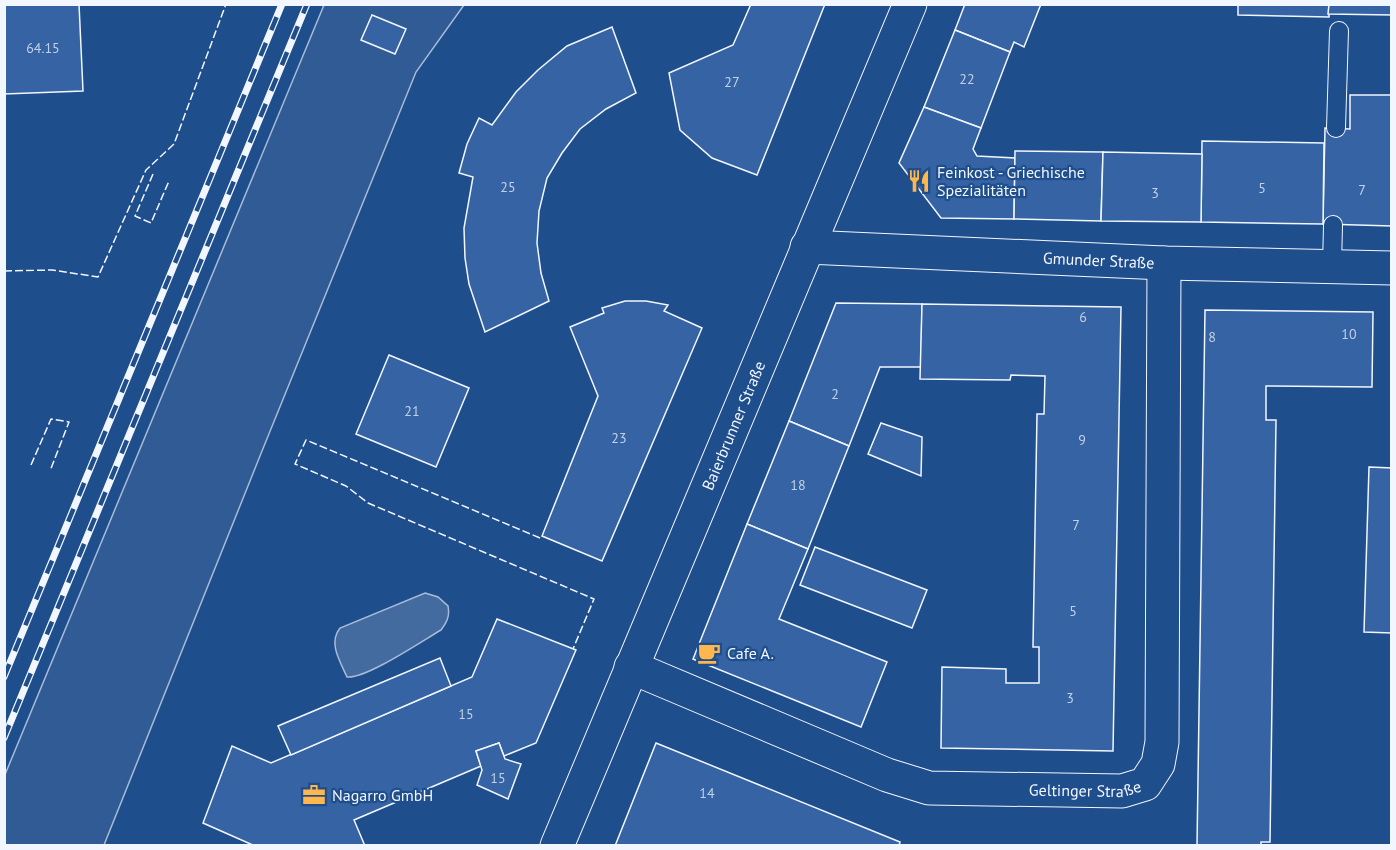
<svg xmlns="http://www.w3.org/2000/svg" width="1396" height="850" font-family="'PT Sans',sans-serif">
<rect width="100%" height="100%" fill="#1f4e8c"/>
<polygon fill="#305b95" stroke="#a8bbd7" stroke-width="1.5" points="324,5 464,5 416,72 262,451 104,845 5,845 4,777"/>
<path fill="#446ba0" stroke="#a8bbd7" stroke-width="1.5" d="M425,593L438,597L448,606C450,616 447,622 441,630C422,641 366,679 347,677C340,661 328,643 340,628Z"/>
<g fill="#3563a3" stroke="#f2f6ff" stroke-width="1.5">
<polygon points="4,4 79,4 83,91 4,94"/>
<polygon points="751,4 825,4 757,175 712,158 680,130 669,73 733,45"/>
<polygon points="965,4 1041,4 1024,47 1014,42 1010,52 955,30"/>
<polygon points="1238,4 1329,4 1329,17 1238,15"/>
<polygon points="1329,4 1392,4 1392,15 1328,14"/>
<polygon points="372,15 406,29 395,54 361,40"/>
<polygon points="612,27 636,93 606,109 580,129 562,153 547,178 539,211 537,243 541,273 549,301 485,332 469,284 465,258 464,228 473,177 459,173 467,144 479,118 492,125 516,92 538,70 567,46"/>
<polygon points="955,30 1010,52 981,128 924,107"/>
<polygon points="1350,95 1392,95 1392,226 1323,224 1325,128 1350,129"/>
<polygon points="924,107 981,128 973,149 977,156 1015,158 1014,219 941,218 899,163"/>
<polygon points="1202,141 1324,143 1323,224 1201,222"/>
<polygon points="1015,151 1103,152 1101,221 1014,219"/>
<polygon points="1103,152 1202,154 1201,222 1101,221"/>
<polygon points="625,301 646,301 668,305 664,311 702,328 602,561 542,536 598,396 570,327 604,313 602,308"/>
<polygon points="836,303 922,304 921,367 880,367 849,446 789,421"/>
<polygon points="922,304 1121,307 1113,751 941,748 942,667 1006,669 1006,683 1039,683 1039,647 1033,647 1037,414 1044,414 1045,376 1011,375 1010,380 920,379"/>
<polygon points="1205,310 1373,312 1372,387 1266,386 1266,420 1276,420 1270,842 1261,842 1261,846 1197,846"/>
<polygon points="389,355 469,388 436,467 356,434"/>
<polygon points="789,421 849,446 808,549 747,524"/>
<polygon points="881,423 922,437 921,476 868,454"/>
<polygon points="1369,467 1392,468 1392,633 1364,632"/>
<polygon points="747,524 808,549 779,619 887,662 861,727 693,659"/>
<polygon points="815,547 927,590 912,628 800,585"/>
<polygon points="497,619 576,650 536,743 504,756 499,743 476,751 481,766 354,820 365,846 255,846 203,823 232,746 271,763 472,677"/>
<polygon points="440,658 451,686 291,755 278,726"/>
<polygon points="499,743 505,759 521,764 508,799 477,785 482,770 476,751"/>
<polygon points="656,743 900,842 899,846 615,846"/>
</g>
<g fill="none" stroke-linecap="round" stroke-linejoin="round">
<g stroke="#f2f6ff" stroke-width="20">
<g id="service">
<polyline points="1336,128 1339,31"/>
<polyline points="1332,266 1333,225"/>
</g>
</g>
<g stroke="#f2f6ff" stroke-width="35">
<g id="minor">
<path id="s1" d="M807,247L1164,263L1392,268"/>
<path id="s2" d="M631,667L887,775L929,788L1122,791L1145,784L1158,764L1162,742L1164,263"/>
<path id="s3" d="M557,846L910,4"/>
</g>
</g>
<use href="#service" stroke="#1f4e8c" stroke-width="18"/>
<use href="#minor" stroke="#1f4e8c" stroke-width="33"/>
<g stroke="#f2f6ff" stroke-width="7">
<g id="rail">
<polyline points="4,677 282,4"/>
<polyline points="4,738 307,4"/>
</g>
</g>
<use href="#rail" stroke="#1f4e8c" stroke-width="4.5" stroke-dasharray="14" stroke-linecap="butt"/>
<g stroke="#f2f6ff" stroke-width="1.5" stroke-dasharray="8 3" stroke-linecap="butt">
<polyline points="153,174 135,216 151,223 169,181"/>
<polyline points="4,271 52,270 98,277 146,170 174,144 226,4"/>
<polyline points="31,465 51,419 69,422 50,471"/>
<polyline points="540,538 306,440 295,464 346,486 368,503 594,599 573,649"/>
</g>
</g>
<defs>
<g id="restaurant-bare" transform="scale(1.8)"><path d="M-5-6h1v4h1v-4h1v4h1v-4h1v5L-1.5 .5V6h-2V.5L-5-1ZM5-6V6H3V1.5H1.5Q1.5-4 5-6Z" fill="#ffb74d" stroke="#1f4e8c" stroke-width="2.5" paint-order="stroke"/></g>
<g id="cafe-bare" transform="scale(1.8)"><path d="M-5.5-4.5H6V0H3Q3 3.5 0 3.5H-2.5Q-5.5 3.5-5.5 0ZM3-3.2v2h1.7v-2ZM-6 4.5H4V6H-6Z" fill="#ffb74d" stroke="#1f4e8c" stroke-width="2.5" paint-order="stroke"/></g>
<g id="office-bare" transform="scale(1.8)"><path d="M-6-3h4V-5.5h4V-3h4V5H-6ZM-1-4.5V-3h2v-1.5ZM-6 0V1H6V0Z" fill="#ffb74d" stroke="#1f4e8c" stroke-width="2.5" paint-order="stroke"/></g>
</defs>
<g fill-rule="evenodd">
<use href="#restaurant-bare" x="919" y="181"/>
<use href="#cafe-bare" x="709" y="653"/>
<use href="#office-bare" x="314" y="795"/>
</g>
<g text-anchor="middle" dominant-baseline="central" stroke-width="4.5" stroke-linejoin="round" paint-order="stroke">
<g font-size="14" fill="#c3d1e8">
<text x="43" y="48">64.15</text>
<text x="967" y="79">22</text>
<text x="732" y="82">27</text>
<text x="508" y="187">25</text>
<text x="1262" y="188">5</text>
<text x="1362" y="190">7</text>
<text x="1155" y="193">3</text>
<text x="1083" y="317">6</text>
<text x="1349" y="334">10</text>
<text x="1212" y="337">8</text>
<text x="835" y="394">2</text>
<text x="412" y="411">21</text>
<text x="619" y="438">23</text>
<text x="1082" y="440">9</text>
<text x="798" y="485">18</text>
<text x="1076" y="525">7</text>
<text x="1073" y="611">5</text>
<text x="1070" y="698">3</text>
<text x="466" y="714">15</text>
<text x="498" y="778">15</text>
<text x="707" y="793">14</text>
</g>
<g font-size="16" fill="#f2f6ff" stroke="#1f4e8c" text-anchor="start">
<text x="937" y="172">Feinkost - Griechische<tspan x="937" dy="18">Spezialitäten</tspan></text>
<text x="727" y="653">Cafe A.</text>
<text x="332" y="795">Nagarro GmbH</text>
</g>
<g font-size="16" fill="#f2f6ff" stroke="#1f4e8c">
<text stroke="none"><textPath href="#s1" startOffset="292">Gmunder Straße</textPath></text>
<text stroke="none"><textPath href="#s3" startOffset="456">Baierbrunner Straße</textPath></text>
<text stroke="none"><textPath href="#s2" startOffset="478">Geltinger Straße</textPath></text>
</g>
</g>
<rect width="1396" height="850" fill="none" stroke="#f2f6ff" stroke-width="12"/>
</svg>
